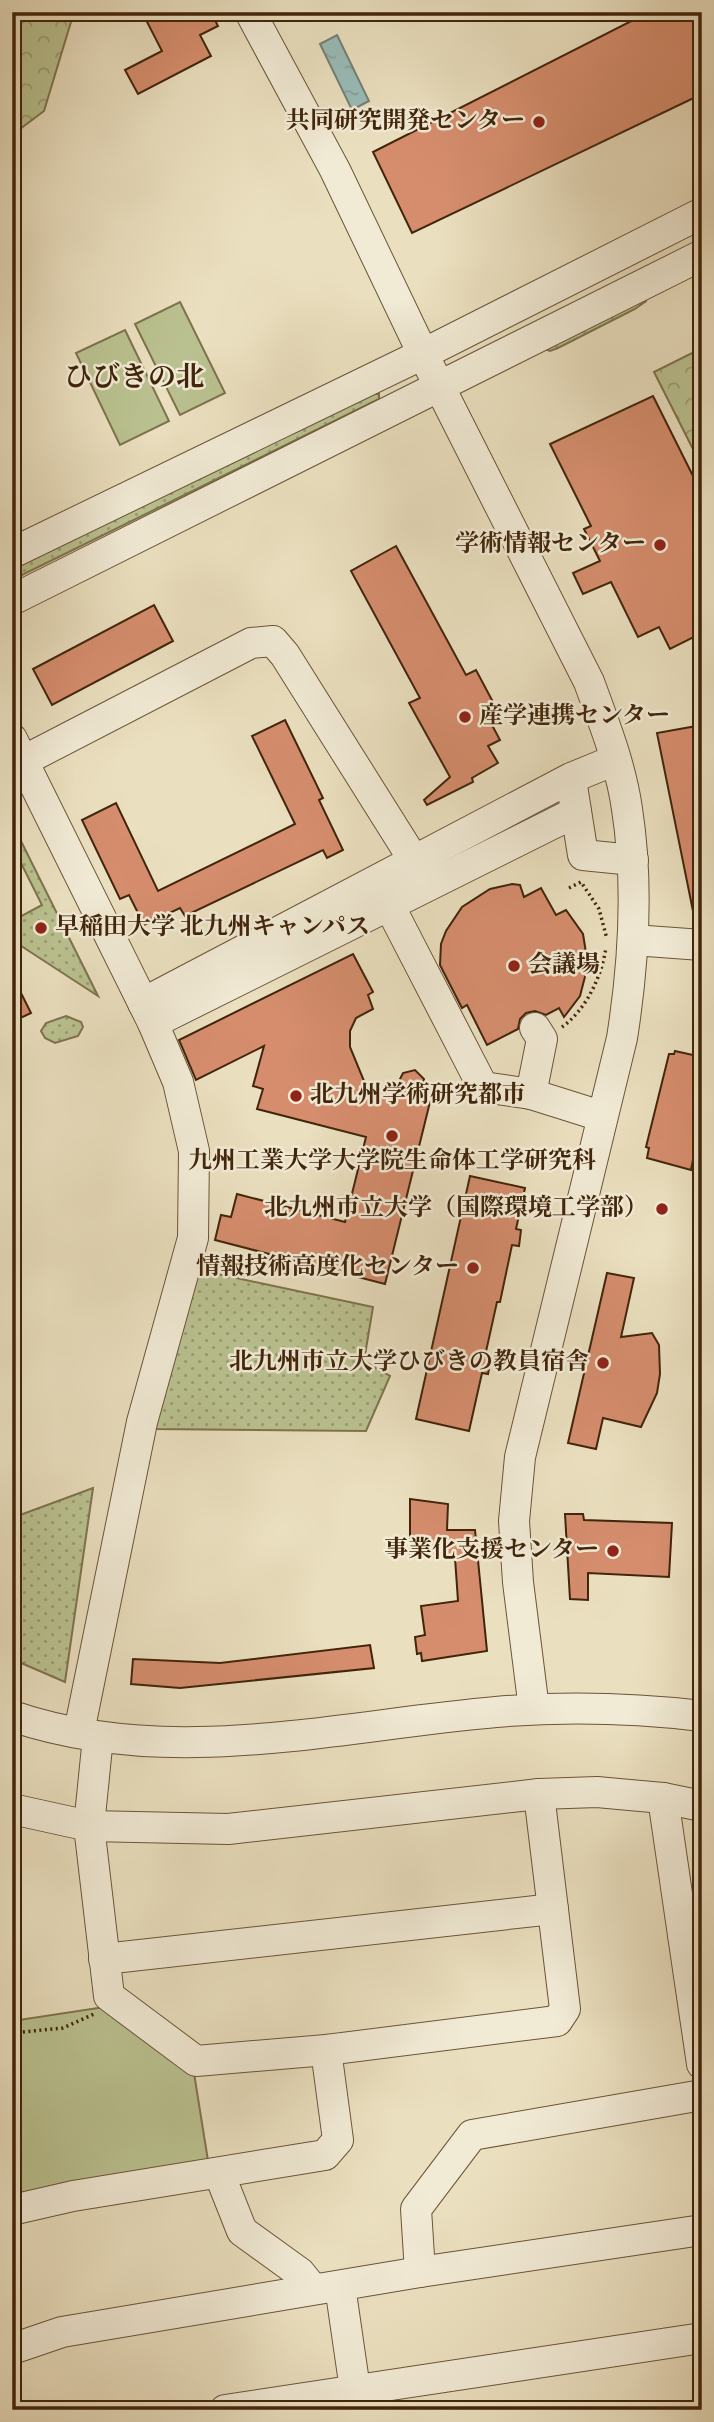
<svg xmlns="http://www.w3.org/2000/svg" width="714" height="2422" font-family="Vollkorn,'Noto Serif JP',serif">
<defs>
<pattern id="grass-dots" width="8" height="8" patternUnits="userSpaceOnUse" patternTransform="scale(1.75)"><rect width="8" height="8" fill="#bac190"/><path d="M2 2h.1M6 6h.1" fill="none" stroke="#999d74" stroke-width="1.8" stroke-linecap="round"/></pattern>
<pattern id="forest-crowns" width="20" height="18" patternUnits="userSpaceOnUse" patternTransform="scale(1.75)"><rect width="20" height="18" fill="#bac190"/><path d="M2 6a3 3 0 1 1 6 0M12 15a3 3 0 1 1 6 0" fill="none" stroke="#999d74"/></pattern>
<pattern id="water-ripples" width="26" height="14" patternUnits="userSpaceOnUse" patternTransform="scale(1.75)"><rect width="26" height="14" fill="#99bcb8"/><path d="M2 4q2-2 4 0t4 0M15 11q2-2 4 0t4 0" fill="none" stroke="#85a19d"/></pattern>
</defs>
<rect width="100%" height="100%" fill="#eadfbf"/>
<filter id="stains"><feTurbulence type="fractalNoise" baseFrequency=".00286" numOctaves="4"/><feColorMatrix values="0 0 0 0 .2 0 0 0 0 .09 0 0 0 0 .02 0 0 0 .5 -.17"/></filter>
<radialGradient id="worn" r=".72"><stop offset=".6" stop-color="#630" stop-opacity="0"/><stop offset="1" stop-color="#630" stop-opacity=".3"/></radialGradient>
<g fill="url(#grass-dots)" stroke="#7e734e" stroke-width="2">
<polygon points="643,292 646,301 635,309 558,348 550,351 542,348"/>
<polygon points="374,394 379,394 379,399 12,580 12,564 213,464 296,432"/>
<polygon points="12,823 98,996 12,940 12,921 42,905 12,845"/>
<polygon points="66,1016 81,1022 83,1027 78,1036 55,1043 45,1038 41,1031 46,1023"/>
<polygon points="194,1269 373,1307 364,1361 390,1376 366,1431 152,1429"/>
<polygon points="93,1488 65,1682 12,1659 12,1518"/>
</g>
<g fill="url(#forest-crowns)" stroke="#7e734e" stroke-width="2">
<polygon points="12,12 74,12 44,111 12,135"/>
<polygon points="702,348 702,467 654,372"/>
</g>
<g fill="#bac190" stroke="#7e734e" stroke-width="2">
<polygon points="180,302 225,393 180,415 135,324"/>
<polygon points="125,330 169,421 120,445 76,353"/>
<polygon points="111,2006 194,2073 209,2167 17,2197 12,2181 12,2021"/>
</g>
<polygon fill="url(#water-ripples)" stroke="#768073" stroke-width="2" points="337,35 369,101 352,110 320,44"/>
<g fill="#d58d6d" stroke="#41250b" stroke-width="2">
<polygon points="160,12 211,12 218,26 200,35 211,56 138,94 125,70 162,51 146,20"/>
<polygon points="649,12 702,12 702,94 412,233 373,152"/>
<polygon points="653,396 702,494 702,633 670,649 659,627 638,637 611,582 583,594 573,573 600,561 584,529 591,526 550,444"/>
<polygon points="396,546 466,675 476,670 502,719 492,725 500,740 488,746 498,763 472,778 473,782 427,805 424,800 450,777 409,703 420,698 351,571"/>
<polygon points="154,605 173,641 52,705 33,669"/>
<polygon points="285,720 323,798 319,800 343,850 327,858 323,850 185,916 180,908 144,925 129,895 120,899 82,820 116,803 158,891 295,824 252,736"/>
<polygon points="702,725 702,916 694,916 657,733"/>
<polygon points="512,884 520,885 524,897 541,888 556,915 566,910 583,934 588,965 580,996 564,1017 559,1008 546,1015 535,1011 526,1013 520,1019 518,1029 487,1045 467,1005 462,1008 440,965 441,944 446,931 462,907 490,889"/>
<polygon points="353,954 373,992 368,995 373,1009 356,1018 350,1031 350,1047 366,1086 393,1093 403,1073 415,1070 424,1079 421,1100 430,1102 385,1284 215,1240 221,1215 231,1217 237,1194 345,1222 366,1137 257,1109 263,1089 253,1086 264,1046 196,1080 179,1040"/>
<polygon points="12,975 31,1013 12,1022"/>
<polygon points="675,1051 702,1057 702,1145 698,1161 693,1160 691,1170 647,1158 649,1148 646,1147 669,1054 674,1054"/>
<polygon points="470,1176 525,1188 516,1229 521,1230 519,1246 512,1245 500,1302 497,1302 485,1356 491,1358 488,1374 482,1373 469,1431 416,1419"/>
<polygon points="607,1273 634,1278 621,1337 652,1333 659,1345 660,1374 657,1393 641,1427 603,1418 596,1449 568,1443"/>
<polygon points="410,1499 448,1504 447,1530 475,1530 487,1651 422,1661 421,1653 417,1654 415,1637 425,1635 421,1606 458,1601 455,1558 410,1556"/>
<polygon points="565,1514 583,1514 584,1520 672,1523 669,1577 588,1573 588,1600 570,1599"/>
<polygon points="370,1645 374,1668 180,1688 131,1684 133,1659 220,1663"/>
</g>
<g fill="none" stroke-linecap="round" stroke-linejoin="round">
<g stroke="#6b5438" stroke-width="32">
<g id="minor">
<path d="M250,12L335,170L423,354L589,682C604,723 621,766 627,809C639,886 634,962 622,1038L520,1457L514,1521L518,1582L534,1709"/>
<polyline points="12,553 423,354 702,213"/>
<polyline points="12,600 702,255"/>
<polyline points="12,739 153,1023 178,1082 194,1151 193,1238 142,1422 79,1732"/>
<polyline points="23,761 251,643 273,641 285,655 415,862"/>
<polyline points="573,792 583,855 633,860"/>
<polyline points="389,905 483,1087 531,1094 601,1116"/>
<polyline points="633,940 702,945"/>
<polyline points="143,1003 571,778 615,760"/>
<polyline points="153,1023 576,812"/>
<polyline points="531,1094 542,1039 535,1028"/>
<path d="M12,1716C170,1770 335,1726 496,1712C565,1706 633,1708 702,1716"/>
<polyline points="98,1737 89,1826 109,1996 196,2061 326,2050 557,2021 565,2009 539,1794"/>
<polyline points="663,1798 683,1935 702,1939"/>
<polyline points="12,1809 89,1826 228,1829 539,1794 597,1792 663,1798 702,1806"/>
<polyline points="683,1935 702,2064"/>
<polyline points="104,1959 553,1909"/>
<polyline points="219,2173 242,2231 300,2273 313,2289"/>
<polyline points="12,2210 73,2196 325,2155 338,2140 326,2050"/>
<polyline points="420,2272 416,2209 472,2135 702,2095"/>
<polyline points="340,2286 358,2410"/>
<polyline points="12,2349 62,2332 420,2272 702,2230"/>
<polyline points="225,2410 702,2338"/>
</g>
</g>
<g stroke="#41250b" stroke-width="3.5" stroke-dasharray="2 3.5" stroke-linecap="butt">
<polyline points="569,888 581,882 599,909 607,939"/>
<path d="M562,1027C586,1010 602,976 606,947"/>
<polyline points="12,2033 63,2028 94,2014"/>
</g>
<use href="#minor" stroke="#f1ead5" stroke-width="30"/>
</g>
<g fill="#8f2418" stroke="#f1ead5" stroke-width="2.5">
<circle cx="539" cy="122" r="7"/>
<circle cx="660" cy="545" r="7"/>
<circle cx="465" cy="717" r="7"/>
<circle cx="41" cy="928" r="7"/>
<circle cx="514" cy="966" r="7"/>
<circle cx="296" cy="1096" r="7"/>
<circle cx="392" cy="1136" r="7"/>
<circle cx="662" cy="1209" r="7"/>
<circle cx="473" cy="1268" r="7"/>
<circle cx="603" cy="1363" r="7"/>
<circle cx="613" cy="1551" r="7"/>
</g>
<g text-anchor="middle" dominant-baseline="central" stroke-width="5" stroke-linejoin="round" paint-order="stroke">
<g font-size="24" font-weight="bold" fill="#41250b" stroke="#f1ead5" text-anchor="end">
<text x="525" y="122">共同研究開発センター</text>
<text x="646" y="545">学術情報センター</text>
<text x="479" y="717" text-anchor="start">産学連携センター</text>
<text x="55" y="928" text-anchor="start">早稲田大学 北九州キャンパス</text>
<text x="528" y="966" text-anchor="start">会議場</text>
<text x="310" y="1096" text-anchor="start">北九州学術研究都市</text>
<text x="392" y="1162" text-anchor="middle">九州工業大学大学院生命体工学研究科</text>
<text x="648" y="1209">北九州市立大学（国際環境工学部）</text>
<text x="459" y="1268">情報技術高度化センター</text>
<text x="589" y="1363">北九州市立大学ひびきの教員宿舎</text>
<text x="599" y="1551">事業化支援センター</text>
</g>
<g font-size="28" font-weight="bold" fill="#41250b" stroke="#f1ead5">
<text x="134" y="378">ひびきの北</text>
</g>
</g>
<rect width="714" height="2422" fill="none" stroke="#eadfbf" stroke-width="42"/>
<rect x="14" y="14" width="686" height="2394" fill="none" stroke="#41250b" stroke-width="3.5"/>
<rect x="21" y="21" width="672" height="2380" fill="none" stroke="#41250b" stroke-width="2"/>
<rect width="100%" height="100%" filter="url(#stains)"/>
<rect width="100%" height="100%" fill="url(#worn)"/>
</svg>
